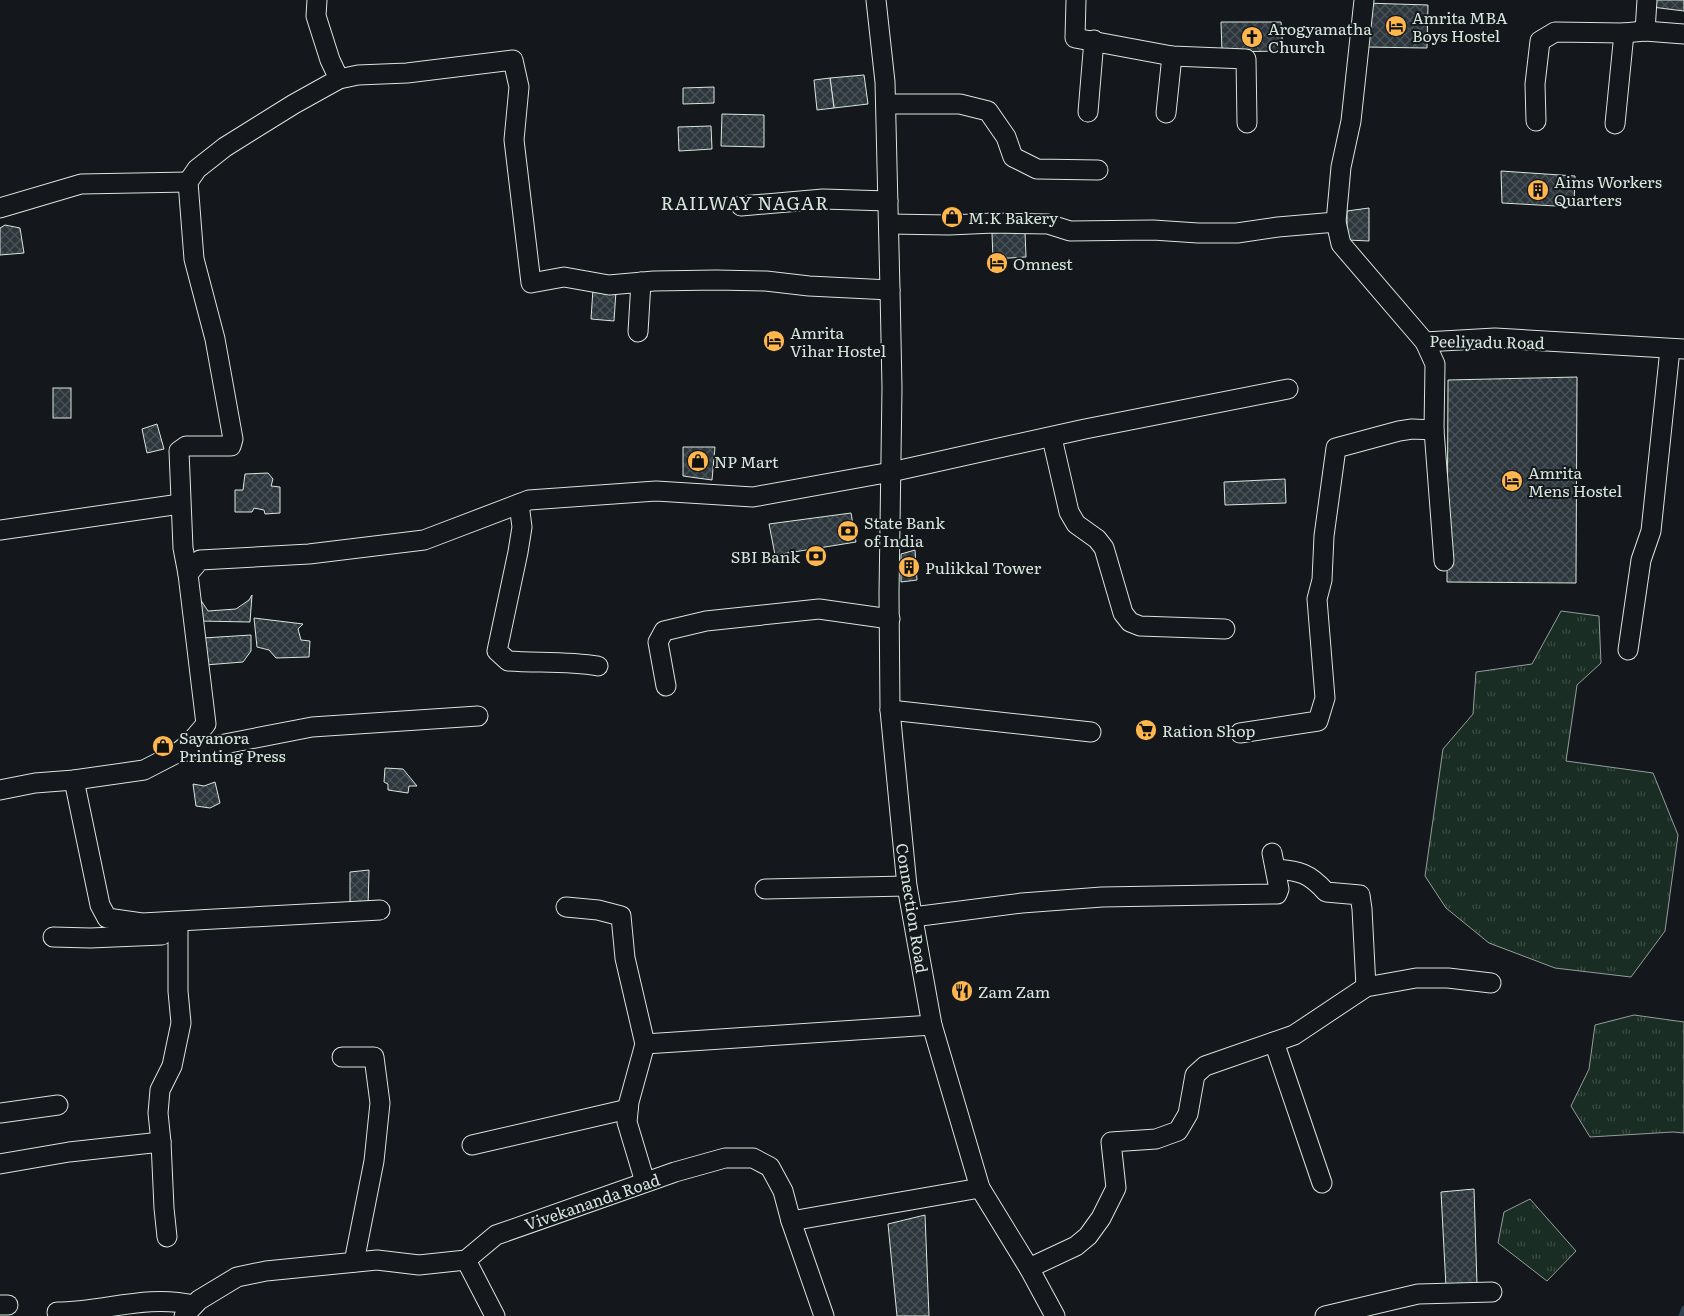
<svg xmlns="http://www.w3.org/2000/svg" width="1684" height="1316" font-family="Literata,serif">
<defs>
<pattern id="grass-tufts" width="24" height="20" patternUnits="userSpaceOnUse" patternTransform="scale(1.25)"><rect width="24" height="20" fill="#1a2d24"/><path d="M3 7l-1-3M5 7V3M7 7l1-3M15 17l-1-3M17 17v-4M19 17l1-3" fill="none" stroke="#3b4b43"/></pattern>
<pattern id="building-cross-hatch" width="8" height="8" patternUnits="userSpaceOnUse" patternTransform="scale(1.25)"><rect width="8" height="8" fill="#2c363c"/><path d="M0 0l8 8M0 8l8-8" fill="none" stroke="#4a5358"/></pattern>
</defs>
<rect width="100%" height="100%" fill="#14181c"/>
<g fill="url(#grass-tufts)" stroke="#939e99">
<polygon points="1561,611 1599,616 1601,663 1577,685 1566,761 1653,773 1678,835 1665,931 1631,977 1555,968 1489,943 1446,908 1425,876 1443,749 1473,714 1476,672 1532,664"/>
<polygon points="1634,1015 1684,1022 1684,1133 1673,1132 1590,1137 1571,1106 1589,1069 1595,1025"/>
<polygon points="1530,1199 1576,1251 1547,1281 1498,1243 1504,1212"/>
</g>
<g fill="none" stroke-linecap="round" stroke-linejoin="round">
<polyline stroke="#2f3f4d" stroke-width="5" points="1681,1316 1684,1308"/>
</g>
<g fill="url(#building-cross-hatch)" stroke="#d8e6dc">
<polygon points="1645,0 1684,0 1684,11 1644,6"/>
<polygon points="1365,3 1428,5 1427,48 1364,47"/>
<polygon points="1221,22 1281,22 1283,51 1222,52"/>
<polygon points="864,75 868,104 834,108 830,78"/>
<polygon points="830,78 834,108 817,110 814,80"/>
<polygon points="714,87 714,103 683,104 683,88"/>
<polygon points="722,114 764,115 764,147 721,146"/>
<polygon points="711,126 712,149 679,151 678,127"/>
<polygon points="1501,171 1575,176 1574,207 1502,203"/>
<polygon points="1369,208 1369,241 1347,240 1347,211"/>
<polygon points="5,225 20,228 24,253 0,255 0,228"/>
<polygon points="1025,231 1026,257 993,259 992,233"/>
<polygon points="593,289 616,291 614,321 591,319"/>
<polygon points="1577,377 1576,583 1447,582 1448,380"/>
<rect x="53" y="388" width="18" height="30"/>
<polygon points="157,424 164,449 147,453 142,429"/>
<polygon points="683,447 715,447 712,480 683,476"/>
<polygon points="268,473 273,479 271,486 280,487 280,513 265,514 264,510 254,508 252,512 235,512 235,490 243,490 245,474"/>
<polygon points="1285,479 1286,503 1225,505 1224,482"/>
<polygon points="851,513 856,542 775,555 769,524"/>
<polygon points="915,550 917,580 901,582 901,554"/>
<polygon points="252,595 250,622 200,621 198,596 208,611 236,609 249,600"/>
<polygon points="254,618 303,624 298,629 301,640 310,641 309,657 276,658 269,650 257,647"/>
<polygon points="251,635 251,651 243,662 205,665 203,638"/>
<polygon points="385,768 403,769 417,786 409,786 408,793 388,790 388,784 384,782"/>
<polygon points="215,782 220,803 210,808 196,806 193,784 204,786"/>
<polygon points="369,870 368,908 350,910 350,872"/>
<polygon points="1474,1189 1477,1284 1446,1287 1441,1192"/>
<polygon points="925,1215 929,1316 897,1316 888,1224"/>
</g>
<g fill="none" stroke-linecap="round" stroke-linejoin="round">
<g stroke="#d8e6dc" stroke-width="21">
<g id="minor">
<polyline points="317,0 316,16 330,60 339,79"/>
<polyline points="876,0 885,82 890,290 892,388 889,594 890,710 907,886 932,1025 980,1188 1029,1268 1055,1316"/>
<polyline points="1076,0 1075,38 1172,56 1246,59 1247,123"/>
<polyline points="1364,0 1351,121 1341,167 1336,222 1341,244 1425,342 1495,338 1684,349"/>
<polyline points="1645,31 1647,0"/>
<polyline points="886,104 960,104 988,111 1006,137 1013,157 1037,169 1098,170"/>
<polyline points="1088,112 1094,40"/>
<polyline points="1166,113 1172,56"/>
<polyline points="1536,121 1535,84 1540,41 1555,32 1624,33 1645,31 1684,34"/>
<polyline points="1615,124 1624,33"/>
<polyline points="741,206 823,199 888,201"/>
<polyline points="0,208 81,184 188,182"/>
<polyline points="889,224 949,225 994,223 1048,224 1070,231 1153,230 1198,233 1237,233 1278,227 1336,222"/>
<polyline points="638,332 641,282"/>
<polyline points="1434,430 1444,561"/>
<polyline points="1052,438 1069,512 1076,524 1097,539 1104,548 1123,613 1130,622 1140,626 1225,629"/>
<path d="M519,504L522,527L518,552L497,651L508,661C538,663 568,661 598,666"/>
<polyline points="0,530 180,504"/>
<polyline points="188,574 183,548 179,451 186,446 231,446 233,439 215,339 194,259 188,182 197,169 225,147 294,104 339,79 358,75 407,73 513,60 519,87 514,140 531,283 564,277 609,285 654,281 716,280 766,281 809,286 890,290"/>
<polyline points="1628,650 1641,560 1651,531 1670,349"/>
<polyline points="666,686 658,642 664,631 706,621 819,609 890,619"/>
<polyline points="890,710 1091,732"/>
<polyline points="1240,733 1318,721 1325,698 1317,599 1322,580 1324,536 1336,448 1399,431 1412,429 1434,430 1435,364 1425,342"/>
<polyline points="178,753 312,727 478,716"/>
<polyline points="74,780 100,905 107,918 142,923 380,910"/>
<polyline points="0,790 35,783 74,780 144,770 177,753 189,744 206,724 188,574 200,560 309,554 424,540 529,500 656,491 753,497 891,472 1085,429 1288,389"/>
<path d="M1276,869C1300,871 1309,873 1326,892L1360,895L1362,909L1366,987"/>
<polyline points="765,889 907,886"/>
<polyline points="566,907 598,910 621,916 625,958 645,1044 629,1102 627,1122 645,1182"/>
<polyline points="913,917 1022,903 1102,897 1277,894 1279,889 1272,853"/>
<polyline points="53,937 90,938 162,935"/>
<polyline points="1274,1042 1322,1183"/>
<polyline points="645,1044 932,1025"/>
<polyline points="342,1057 374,1057 380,1103 374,1161 354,1262"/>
<polyline points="0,1113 58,1105"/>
<polyline points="161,1142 158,1113 160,1090 172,1066 181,1023 178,991 178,922"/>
<polyline points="472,1145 628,1109"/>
<polyline points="0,1164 69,1152 161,1142 164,1208 167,1237"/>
<polyline points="791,1221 824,1316"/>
<polyline points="466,1260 495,1316"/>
<polyline points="1029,1268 1076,1246 1088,1236 1101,1218 1116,1188 1111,1142 1156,1139 1178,1131 1188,1114 1195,1075 1205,1066 1294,1035 1366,987 1416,978 1448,978 1491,983"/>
<polyline points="0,1305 8,1305"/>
<path d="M57,1312C105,1312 145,1294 194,1305"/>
<polyline points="184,1316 199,1300 237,1277 266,1271 377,1260 419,1265 466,1260 496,1235 675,1172 725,1158 753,1158 770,1167 783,1191 791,1221 980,1188"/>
<polyline points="1325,1316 1418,1294 1492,1292"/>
</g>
</g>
<use href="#minor" stroke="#14181c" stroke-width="19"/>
</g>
<defs>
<g id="hotel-disc" transform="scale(1.125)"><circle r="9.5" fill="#ffb74d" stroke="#14181c"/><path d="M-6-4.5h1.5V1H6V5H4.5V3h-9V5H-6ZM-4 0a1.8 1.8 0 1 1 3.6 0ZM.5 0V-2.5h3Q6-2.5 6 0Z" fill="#111"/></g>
<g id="church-disc" transform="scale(1.125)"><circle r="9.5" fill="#ffb74d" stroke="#14181c"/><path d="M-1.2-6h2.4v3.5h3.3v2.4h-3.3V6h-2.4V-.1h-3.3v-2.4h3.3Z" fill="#111"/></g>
<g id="building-disc" transform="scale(1.125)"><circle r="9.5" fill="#ffb74d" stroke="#14181c"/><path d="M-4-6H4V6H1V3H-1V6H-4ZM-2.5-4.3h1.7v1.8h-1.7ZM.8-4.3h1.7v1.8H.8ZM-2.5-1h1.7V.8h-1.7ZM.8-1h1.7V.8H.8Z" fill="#111"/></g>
<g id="shop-disc" transform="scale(1.125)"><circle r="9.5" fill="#ffb74d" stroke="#14181c"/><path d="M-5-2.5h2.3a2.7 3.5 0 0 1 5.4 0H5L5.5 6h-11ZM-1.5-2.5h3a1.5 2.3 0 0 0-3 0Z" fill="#111"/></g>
<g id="bank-disc" transform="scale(1.125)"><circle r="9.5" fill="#ffb74d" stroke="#14181c"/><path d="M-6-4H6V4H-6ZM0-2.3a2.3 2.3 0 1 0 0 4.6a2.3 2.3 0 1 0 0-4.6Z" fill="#111"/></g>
<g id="supermarket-disc" transform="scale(1.125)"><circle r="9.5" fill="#ffb74d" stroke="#14181c"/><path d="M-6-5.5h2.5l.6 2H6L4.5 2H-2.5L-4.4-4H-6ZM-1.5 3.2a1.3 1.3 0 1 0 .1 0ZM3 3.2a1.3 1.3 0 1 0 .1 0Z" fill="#111"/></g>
<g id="restaurant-disc" transform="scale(1.125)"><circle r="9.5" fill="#ffb74d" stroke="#14181c"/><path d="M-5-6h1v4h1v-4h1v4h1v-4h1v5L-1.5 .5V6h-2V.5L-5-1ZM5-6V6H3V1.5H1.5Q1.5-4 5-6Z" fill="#111"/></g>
</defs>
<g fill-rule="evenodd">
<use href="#hotel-disc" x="1396" y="26"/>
<use href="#church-disc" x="1252" y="37"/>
<use href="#building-disc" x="1538" y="190"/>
<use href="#shop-disc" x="952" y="217"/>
<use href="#hotel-disc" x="997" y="263"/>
<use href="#hotel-disc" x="774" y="341"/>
<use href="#shop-disc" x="698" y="461"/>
<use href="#hotel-disc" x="1512" y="481"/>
<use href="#bank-disc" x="848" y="531"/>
<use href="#bank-disc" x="816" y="556"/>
<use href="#building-disc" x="909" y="567"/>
<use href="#supermarket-disc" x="1146" y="730"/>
<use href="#shop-disc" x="163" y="746"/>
<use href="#restaurant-disc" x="962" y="991"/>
</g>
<g text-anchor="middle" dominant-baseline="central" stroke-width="4" stroke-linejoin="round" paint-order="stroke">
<g font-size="16" fill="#d8e6dc" stroke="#14181c" text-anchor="start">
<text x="1412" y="17">Amrita MBA<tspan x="1412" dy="18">Boys Hostel</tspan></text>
<text x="1268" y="28">Arogyamatha<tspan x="1268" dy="18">Church</tspan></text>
<text x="1554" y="181">Aims Workers<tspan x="1554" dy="18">Quarters</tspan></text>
<text x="968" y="217">M.K Bakery</text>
<text x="1013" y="263">Omnest</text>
<text x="790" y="332">Amrita<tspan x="790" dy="18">Vihar Hostel</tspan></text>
<text x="714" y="461">NP Mart</text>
<text x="1528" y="472">Amrita<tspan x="1528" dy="18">Mens Hostel</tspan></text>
<text x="864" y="522">State Bank<tspan x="864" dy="18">of India</tspan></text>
<text x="800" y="556" text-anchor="end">SBI Bank</text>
<text x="925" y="567">Pulikkal Tower</text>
<text x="1162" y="730">Ration Shop</text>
<text x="179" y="737">Sayanora<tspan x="179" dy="18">Printing Press</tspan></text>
<text x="978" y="991">Zam Zam</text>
</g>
<g font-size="16" fill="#d8e6dc" stroke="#14181c">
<text transform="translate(1487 341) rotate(1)">Peeliyadu Road</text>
<text transform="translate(913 908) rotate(81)">Connection Road</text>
<text transform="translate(592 1201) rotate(-19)">Vivekananda Road</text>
</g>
<g font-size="18" letter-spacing="1" fill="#d8e6dc" stroke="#14181c">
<text x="745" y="202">RAILWAY NAGAR</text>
</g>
</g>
</svg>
